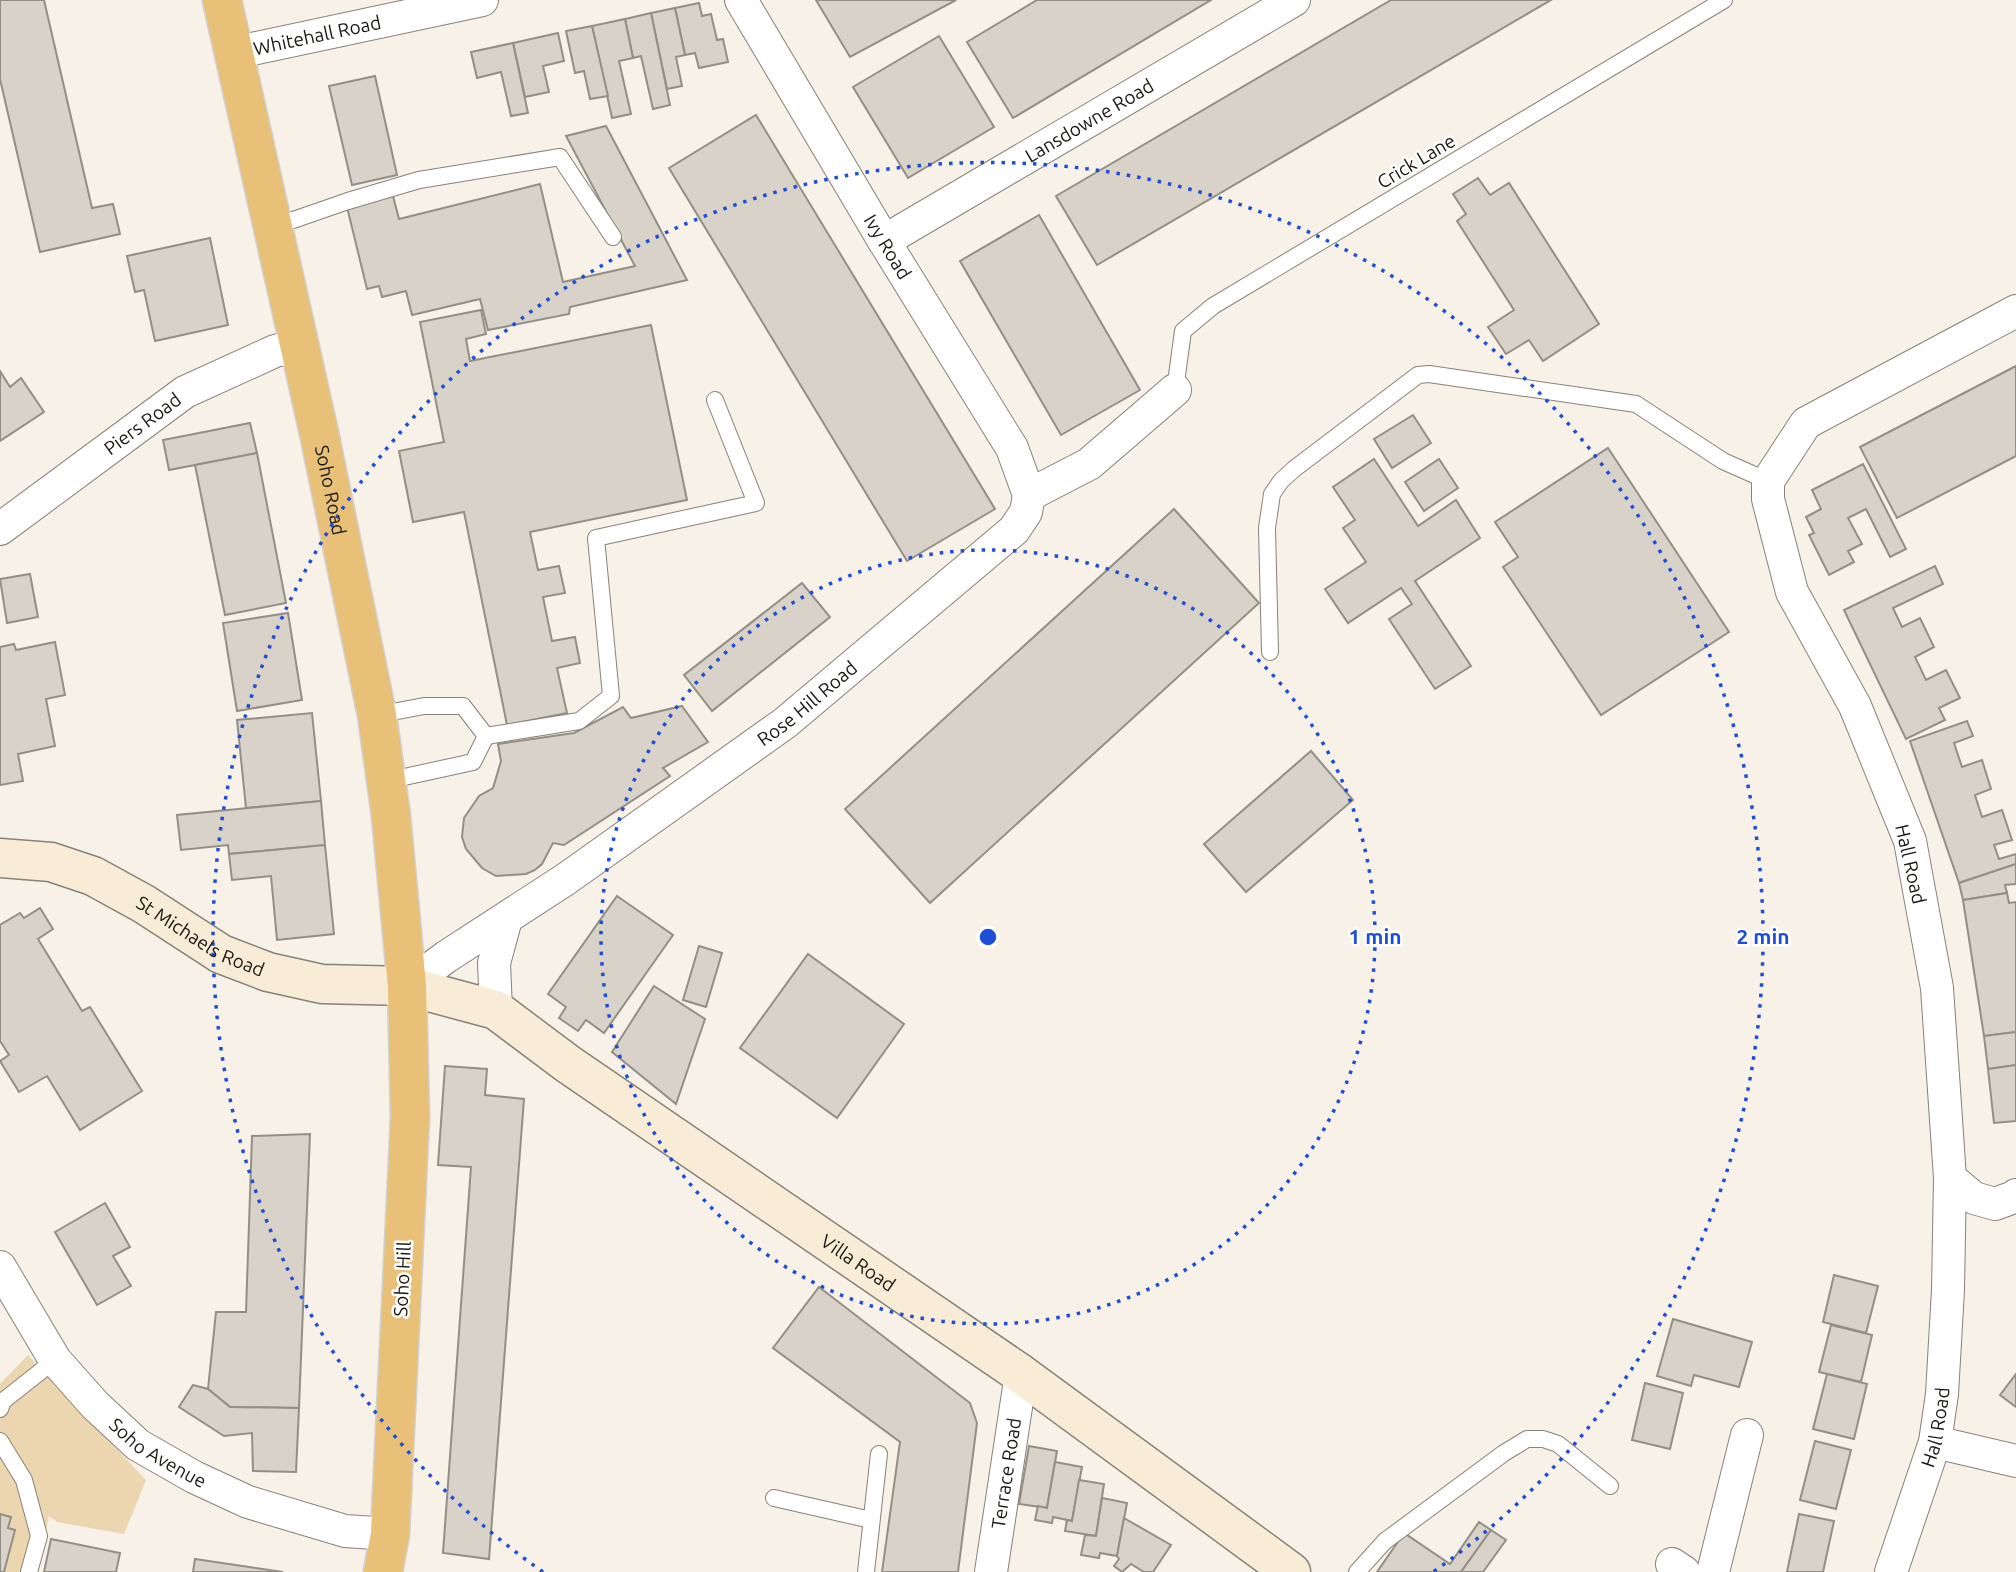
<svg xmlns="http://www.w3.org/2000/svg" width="2016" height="1572" font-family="Ubuntu,sans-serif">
<rect width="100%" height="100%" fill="#f7f1e7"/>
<polygon fill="#ebd6b0" points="28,1355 146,1480 124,1534 57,1522 49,1516 37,1572 0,1572 0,1384"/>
<g fill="#d8d2c9" stroke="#948f86" stroke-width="2">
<polygon points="0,0 44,0 92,208 113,204 120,234 40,252 0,79"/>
<polygon points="816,0 956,0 850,57"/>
<polygon points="1037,0 1211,0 1013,118 967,42"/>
<polygon points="1391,0 1551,0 1097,265 1056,196"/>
<polygon points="699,3 702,16 711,14 717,40 723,39 728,62 699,68 695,53 685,55 675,8"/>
<polygon points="675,8 685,55 676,57 682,86 667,89 651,13"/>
<polygon points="651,13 670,105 653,109 641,56 633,58 625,19"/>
<polygon points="625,19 633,58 619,61 631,114 612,118 592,26"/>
<polygon points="592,26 608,96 590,99 584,71 575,73 566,31"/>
<polygon points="558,33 564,61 543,66 549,92 525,97 513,43"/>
<polygon points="939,36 994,127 908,178 853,87"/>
<polygon points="513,43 528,113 511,116 501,72 477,78 471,52"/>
<polygon points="375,76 397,175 352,185 329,86"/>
<polygon points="756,115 995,509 907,561 669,168"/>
<polygon points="606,126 687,280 570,307 569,314 488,330 480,299 412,315 406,291 382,297 379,286 367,289 347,207 393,196 399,219 540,184 563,282 635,266 566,136"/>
<polygon points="1478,178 1490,195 1509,183 1599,324 1543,361 1529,340 1506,354 1488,327 1514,310 1457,221 1466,214 1453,194"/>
<polygon points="1039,215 1140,390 1061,435 960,261"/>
<polygon points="210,238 228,325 155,341 144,290 135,292 127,256"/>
<polygon points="481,310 486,334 466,339 470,361 651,325 687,500 530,532 538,570 559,566 565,593 543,597 552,641 575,637 580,663 557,668 567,713 507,725 464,512 413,522 399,451 444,442 420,322"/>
<polygon points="2016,366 2016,456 1897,518 1860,447"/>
<polygon points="0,371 10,387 21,378 44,412 0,441"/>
<polygon points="1413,415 1431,443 1392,468 1374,439"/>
<polygon points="250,423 257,453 169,470 163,440"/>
<polygon points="1608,448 1729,632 1601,715 1503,567 1518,557 1495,522"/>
<polygon points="257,453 286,603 225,615 195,465"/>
<polygon points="1374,459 1418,526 1456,500 1480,538 1415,581 1471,666 1435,689 1389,619 1412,604 1401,588 1348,623 1325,589 1366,562 1343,528 1355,520 1333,487"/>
<polygon points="1439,459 1458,488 1424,511 1405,482"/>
<polygon points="1863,464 1906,549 1890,557 1866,509 1848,518 1862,544 1848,551 1854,562 1829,575 1809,535 1814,533 1806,517 1821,509 1812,490"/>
<polygon points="1174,509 1259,603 930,903 845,809"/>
<polygon points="1935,566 1943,584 1893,608 1902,627 1920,618 1934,647 1915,657 1926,680 1946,670 1960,698 1939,708 1945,720 1906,739 1844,610"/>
<polygon points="30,574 38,617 7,623 0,579"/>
<polygon points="802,583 830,617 712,711 684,675"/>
<polygon points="288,613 302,700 237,711 223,623"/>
<polygon points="55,642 65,695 46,699 55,746 18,754 23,781 0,785 0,647 14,644 16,650"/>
<polygon points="682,706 708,742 663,768 670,776 564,845 553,843 542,864 535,870 526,874 496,876 482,868 466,849 462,837 464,818 479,796 493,788 501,761 498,744 574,733 623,707 631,718"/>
<polygon points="312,713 321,801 246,808 237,720"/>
<polygon points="1967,721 1973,736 1954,743 1962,767 1982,760 1991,789 1975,795 1982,817 2002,810 2012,840 1994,845 1999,859 2016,854 2016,864 1959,883 1910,741"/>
<polygon points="1311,751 1353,800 1246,892 1204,844"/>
<polygon points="321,801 325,845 229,854 228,845 181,850 177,815"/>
<polygon points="325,845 334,934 277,940 271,876 232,880 229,854"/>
<polygon points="2016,864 2016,884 2005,885 2007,893 1963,900 1959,883"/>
<polygon points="2007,893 2009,903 2016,902 2016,1032 1984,1036 1963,900"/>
<polygon points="617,896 673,935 604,1033 586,1020 578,1031 559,1018 566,1007 548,994"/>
<polygon points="40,908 53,929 38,939 82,1011 90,1007 142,1091 80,1130 47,1076 19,1092 0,1061 9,1055 0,1041 0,925 20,913 24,918"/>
<polygon points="699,946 722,953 706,1007 683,1000"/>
<polygon points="808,954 904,1024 837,1118 740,1048"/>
<polygon points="654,986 705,1019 676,1104 612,1052"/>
<polygon points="2016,1032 2016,1065 1988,1069 1984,1036"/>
<polygon points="2016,1065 2016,1121 1994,1123 1988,1069"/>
<polygon points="445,1066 487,1069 485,1095 524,1099 489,1559 443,1553 471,1167 438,1165"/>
<polygon points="310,1134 299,1408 230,1407 208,1389 216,1312 246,1312 252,1136"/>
<polygon points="105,1203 130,1247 113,1256 131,1286 97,1305 55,1232"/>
<polygon points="1834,1275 1878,1286 1866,1333 1823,1322"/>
<polygon points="819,1287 970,1403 977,1423 958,1572 882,1572 900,1442 773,1348"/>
<polygon points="1673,1319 1752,1342 1739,1387 1694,1375 1691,1386 1657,1376"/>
<polygon points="1831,1325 1872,1335 1861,1382 1819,1372"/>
<polygon points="1827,1374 1867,1384 1854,1439 1813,1429"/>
<polygon points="2016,1374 2016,1407 2000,1395"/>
<polygon points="1645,1383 1683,1393 1670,1449 1632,1440"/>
<polygon points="193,1385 208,1389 230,1407 299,1408 296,1472 253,1471 252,1433 224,1436 179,1407"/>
<polygon points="1815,1441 1851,1450 1836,1509 1800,1500"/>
<polygon points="1029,1446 1057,1451 1047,1508 1019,1504"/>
<polygon points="1055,1462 1082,1467 1072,1521 1053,1517 1052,1523 1035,1520 1038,1506 1047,1508"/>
<polygon points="1079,1480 1104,1484 1096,1536 1065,1531 1067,1520 1072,1521"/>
<polygon points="1102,1498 1127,1503 1117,1556 1100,1553 1099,1558 1081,1555 1085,1535 1096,1536"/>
<polygon points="0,1514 11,1517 8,1528 15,1530 4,1572 0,1572"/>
<polygon points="1799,1514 1834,1521 1823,1572 1787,1572"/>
<polygon points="1124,1518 1171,1545 1153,1572 1144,1572 1131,1564 1122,1572 1114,1566 1119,1559 1117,1556"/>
<polygon points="1479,1522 1491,1530 1461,1572 1377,1572 1404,1533 1450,1564"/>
<polygon points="1491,1530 1506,1540 1483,1572 1461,1572"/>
<polygon points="51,1539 120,1553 116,1572 44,1572"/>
<polygon points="195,1559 283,1572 193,1572"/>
</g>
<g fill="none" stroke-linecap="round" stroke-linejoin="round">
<g stroke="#878279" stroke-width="18">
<g id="lane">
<polyline points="273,227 348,201 419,180 560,157 613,237"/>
<polyline points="1175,390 1183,331 1213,306 1724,0"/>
<polyline points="1270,652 1267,528 1272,494 1281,481 1294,469 1418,375 1429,374 1636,404 1723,461 1768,481"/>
<polyline points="377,715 424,706 463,706 486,736 473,762 386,781"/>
<polyline points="486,736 579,721 611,696 596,538 756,503 715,400"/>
<polyline points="0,1409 3,1401 55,1360"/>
<polyline points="0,1441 24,1480 39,1536 29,1572"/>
<polyline points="774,1498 871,1520"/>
<polyline points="866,1572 879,1454"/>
<polyline points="1357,1572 1385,1541 1504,1453 1527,1439 1543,1439 1558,1444 1610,1486"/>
</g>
</g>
<g stroke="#878279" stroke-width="34">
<g id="street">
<path id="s1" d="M741,0L884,241L1012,448L1029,495"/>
<path id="s2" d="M233,53L482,0"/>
<path id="s3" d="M884,241L1294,0"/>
<polyline points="1029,495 1089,464 1175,390"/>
<path id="s4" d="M0,529L185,392L275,351L300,345"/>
<path id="s5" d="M407,986L446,957L566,879L785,723L1014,530L1026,512L1029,495"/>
<polyline points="496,1010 494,963 506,919"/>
<polyline points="1950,1178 1974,1198 1995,1204 2014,1197 2016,1195"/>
<path id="s6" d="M0,1267L55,1360L95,1405L138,1445L194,1477L248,1502L345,1531L390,1534"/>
<polyline points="1935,1442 2016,1461"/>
<polyline points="1672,1564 1684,1572"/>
<path id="s7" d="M991,1572L1021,1374"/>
<polyline points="1713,1572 1747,1435"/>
<path id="s8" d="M1891,1572L1935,1442L1942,1394L1948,1290L1950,1178L1937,988L1910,841L1855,706L1792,592L1768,499V481L1806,423L2016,311"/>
</g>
</g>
<g stroke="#878279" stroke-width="41">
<g id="secondary">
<path id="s9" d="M0,858L51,862L93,876L144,904L221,954L268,972L322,984L407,986L496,1010L568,1064L1021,1374L1291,1572"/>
</g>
</g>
<g stroke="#d1d1d0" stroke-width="41">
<g id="highway">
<path id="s10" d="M222,0L319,433L377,715L391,816L407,986L410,1118L390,1534L383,1572"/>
</g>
</g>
<use href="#lane" stroke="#fff" stroke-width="16"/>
<use href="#street" stroke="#fff" stroke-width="32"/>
<use href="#secondary" stroke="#f8ecd6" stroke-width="38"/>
<use href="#highway" stroke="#e8c078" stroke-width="38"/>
</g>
<g fill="none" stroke="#1d4ed8" stroke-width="3.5" stroke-dasharray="3.5 7">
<circle cx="988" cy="937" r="387"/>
<path d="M543 1572A775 775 0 1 1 1433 1572"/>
</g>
<g text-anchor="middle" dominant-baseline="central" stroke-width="5" stroke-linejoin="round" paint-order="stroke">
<g font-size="19" fill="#1a1814" stroke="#fff">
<text stroke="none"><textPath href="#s2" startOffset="86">Whitehall Road</textPath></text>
<text stroke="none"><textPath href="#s3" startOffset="238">Lansdowne Road</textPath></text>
<text transform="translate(1416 161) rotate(-31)">Crick Lane</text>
<text stroke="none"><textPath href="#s1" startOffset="287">Ivy Road</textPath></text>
<text stroke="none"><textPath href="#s4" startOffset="177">Piers Road</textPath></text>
<text stroke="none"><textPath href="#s10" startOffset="502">Soho Road</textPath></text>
<text stroke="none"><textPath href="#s5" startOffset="490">Rose Hill Road</textPath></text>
<text transform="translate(1911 864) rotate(77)">Hall Road</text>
<text stroke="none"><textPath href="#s9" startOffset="219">St Michaels Road</textPath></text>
<text stroke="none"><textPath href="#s9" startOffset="970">Villa Road</textPath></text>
<text transform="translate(402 1279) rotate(-87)">Soho Hill</text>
<text stroke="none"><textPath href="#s8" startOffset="152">Hall Road</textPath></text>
<text stroke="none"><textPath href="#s6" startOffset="248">Soho Avenue</textPath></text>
<text stroke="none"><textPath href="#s7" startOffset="100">Terrace Road</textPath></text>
</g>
</g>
<circle cx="988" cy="937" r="10" fill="#1d4ed8" stroke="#fff" stroke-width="3.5"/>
<g font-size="21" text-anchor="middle" font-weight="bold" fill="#1d4ed8" stroke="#fff" stroke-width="5" stroke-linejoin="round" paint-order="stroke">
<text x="1375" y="944">1 min</text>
<text x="1763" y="944">2 min</text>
</g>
</svg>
